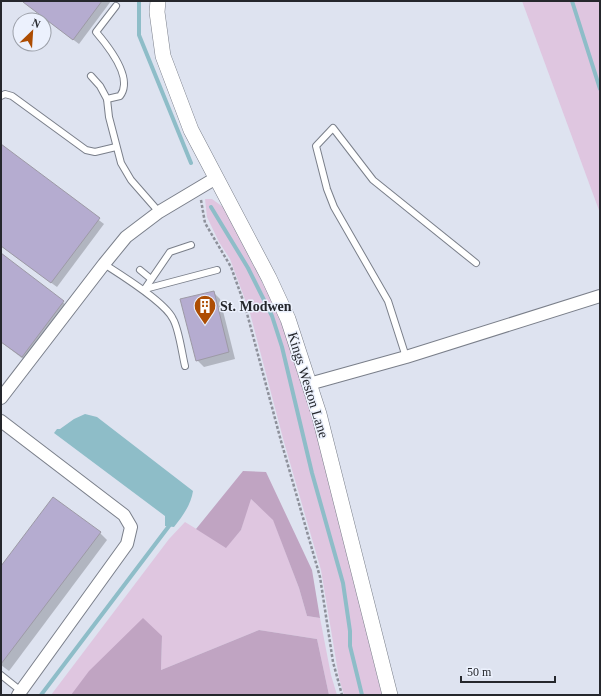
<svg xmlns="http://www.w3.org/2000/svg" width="601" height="696" font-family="'Times New Roman',serif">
<rect width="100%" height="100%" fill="#dee3f0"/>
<g fill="#dfc6e0">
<polygon points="522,1 600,1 600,213"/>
<polygon points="205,199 212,199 223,207 276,309 302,378 330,485 382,695 344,695 339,678 321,570 284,442 250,313 230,259 219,242 207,217"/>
<polygon points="250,498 273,519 299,588 307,616 320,618 331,675 337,695 329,695 317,639 259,630 161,670 162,636 72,695 51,695 169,539 185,522 226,547 241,530"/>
</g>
<g fill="#c0a4c2">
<polygon points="243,471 266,472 312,570 320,618 307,616 299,588 273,520 251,499 241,530 226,548 196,529"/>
<polygon points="143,618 162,636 161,670 259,630 317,639 329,695 71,695 89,671"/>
</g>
<path fill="#8ebdc8" d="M85,414L97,417L193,491C191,505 182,517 174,527L165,526V516L54,433L57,429H60L74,419Z"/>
<g fill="#0003">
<polygon points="25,1 111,1 79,44 30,7"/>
<polygon points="1,146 104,224 57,287 1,246"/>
<polygon points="1,255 69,307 27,362 1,342"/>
<polygon points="213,292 220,299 235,359 204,367 197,360"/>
<polygon points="53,498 100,533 107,540 9,671 1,665 1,568"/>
</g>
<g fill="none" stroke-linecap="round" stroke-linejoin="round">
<g stroke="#8ebdc8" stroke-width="4">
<polyline points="139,1 139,35 191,163"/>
<polyline points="572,1 600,89"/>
<polyline points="211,207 248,268 272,316 282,347 312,473 343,583 350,631 350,646 362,695"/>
<polyline points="41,695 169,526"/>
</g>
</g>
<g fill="#b5acd0" stroke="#9d9aa6">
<polygon points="24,1 102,1 73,40 23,2"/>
<polygon points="1,144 100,218 51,283 1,246"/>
<polygon points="1,253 64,301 22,357 1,342"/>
<polygon points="214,291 229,352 196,361 180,299"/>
<polygon points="53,497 101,532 1,664 1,566"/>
</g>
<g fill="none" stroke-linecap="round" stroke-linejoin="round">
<g stroke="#7a7f8a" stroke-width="8">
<g id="service">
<polyline points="91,76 100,86 107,99 109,117 121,163 131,180 159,212"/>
<polyline points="1,96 5,94 12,96 86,150 95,152 116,147"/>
<path d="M107,99L120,96C134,78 108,46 96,32L116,6"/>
<path d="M104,264C121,275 165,302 173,319C179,329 182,354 185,366"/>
<polyline points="140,270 151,279"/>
<polyline points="145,289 217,270"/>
<polyline points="144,290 170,252 191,245"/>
<polyline points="406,357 388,301 334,207 327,189 316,146 333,128 373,180 476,263"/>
<polyline points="1,675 21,691"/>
</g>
</g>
<g stroke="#7a7f8a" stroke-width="14">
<g id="minor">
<polyline points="309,384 406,357 600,296"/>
<polyline points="1,398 104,264 126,237 159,212 216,178"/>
<polyline points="1,421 124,515 131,527 127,544 18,695"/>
</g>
</g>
<g stroke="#7a7f8a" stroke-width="16">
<polyline id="tertiary" points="158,1 157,12 163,56 191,130 269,278 288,319 319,414 390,695"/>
</g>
<polyline stroke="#8d909a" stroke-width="2.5" stroke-dasharray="3 2" stroke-linecap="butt" points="201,200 205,223 231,267 245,306 281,441 320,577 333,662 342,695"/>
<use href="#service" stroke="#fff" stroke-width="6"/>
<use href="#minor" stroke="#fff" stroke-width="12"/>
<use href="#tertiary" stroke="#fff" stroke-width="15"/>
</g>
<defs>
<g id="building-pin" transform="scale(1.15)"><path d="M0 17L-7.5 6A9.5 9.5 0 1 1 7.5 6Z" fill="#ad4d03" stroke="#ecf1fd"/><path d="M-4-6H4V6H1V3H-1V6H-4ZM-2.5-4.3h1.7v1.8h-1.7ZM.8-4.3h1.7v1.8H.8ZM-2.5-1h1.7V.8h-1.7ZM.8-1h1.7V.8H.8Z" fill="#fff"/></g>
</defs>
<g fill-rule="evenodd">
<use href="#building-pin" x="205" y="306"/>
</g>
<g text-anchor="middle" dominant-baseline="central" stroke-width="3" stroke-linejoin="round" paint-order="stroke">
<g font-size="14" font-weight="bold" fill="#25272c" stroke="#ecf1fd" text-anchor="start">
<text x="220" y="306">St. Modwen</text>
</g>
<g font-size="14" fill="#25272c" stroke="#ecf1fd">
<text transform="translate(308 385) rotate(73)">Kings Weston Lane</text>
</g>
</g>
<rect width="601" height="696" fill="none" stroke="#25272c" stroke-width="4"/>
<g transform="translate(32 32) rotate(25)"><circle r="19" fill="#ecf1fd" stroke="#9ca0a9"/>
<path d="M0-3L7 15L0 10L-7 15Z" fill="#ad4d03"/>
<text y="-6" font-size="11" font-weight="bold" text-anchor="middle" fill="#25272c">N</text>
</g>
<path d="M461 676v6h94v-6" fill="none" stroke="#25272c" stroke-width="2"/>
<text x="467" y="676" font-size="12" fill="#25272c" stroke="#ecf1fd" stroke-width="3" paint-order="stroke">50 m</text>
</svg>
